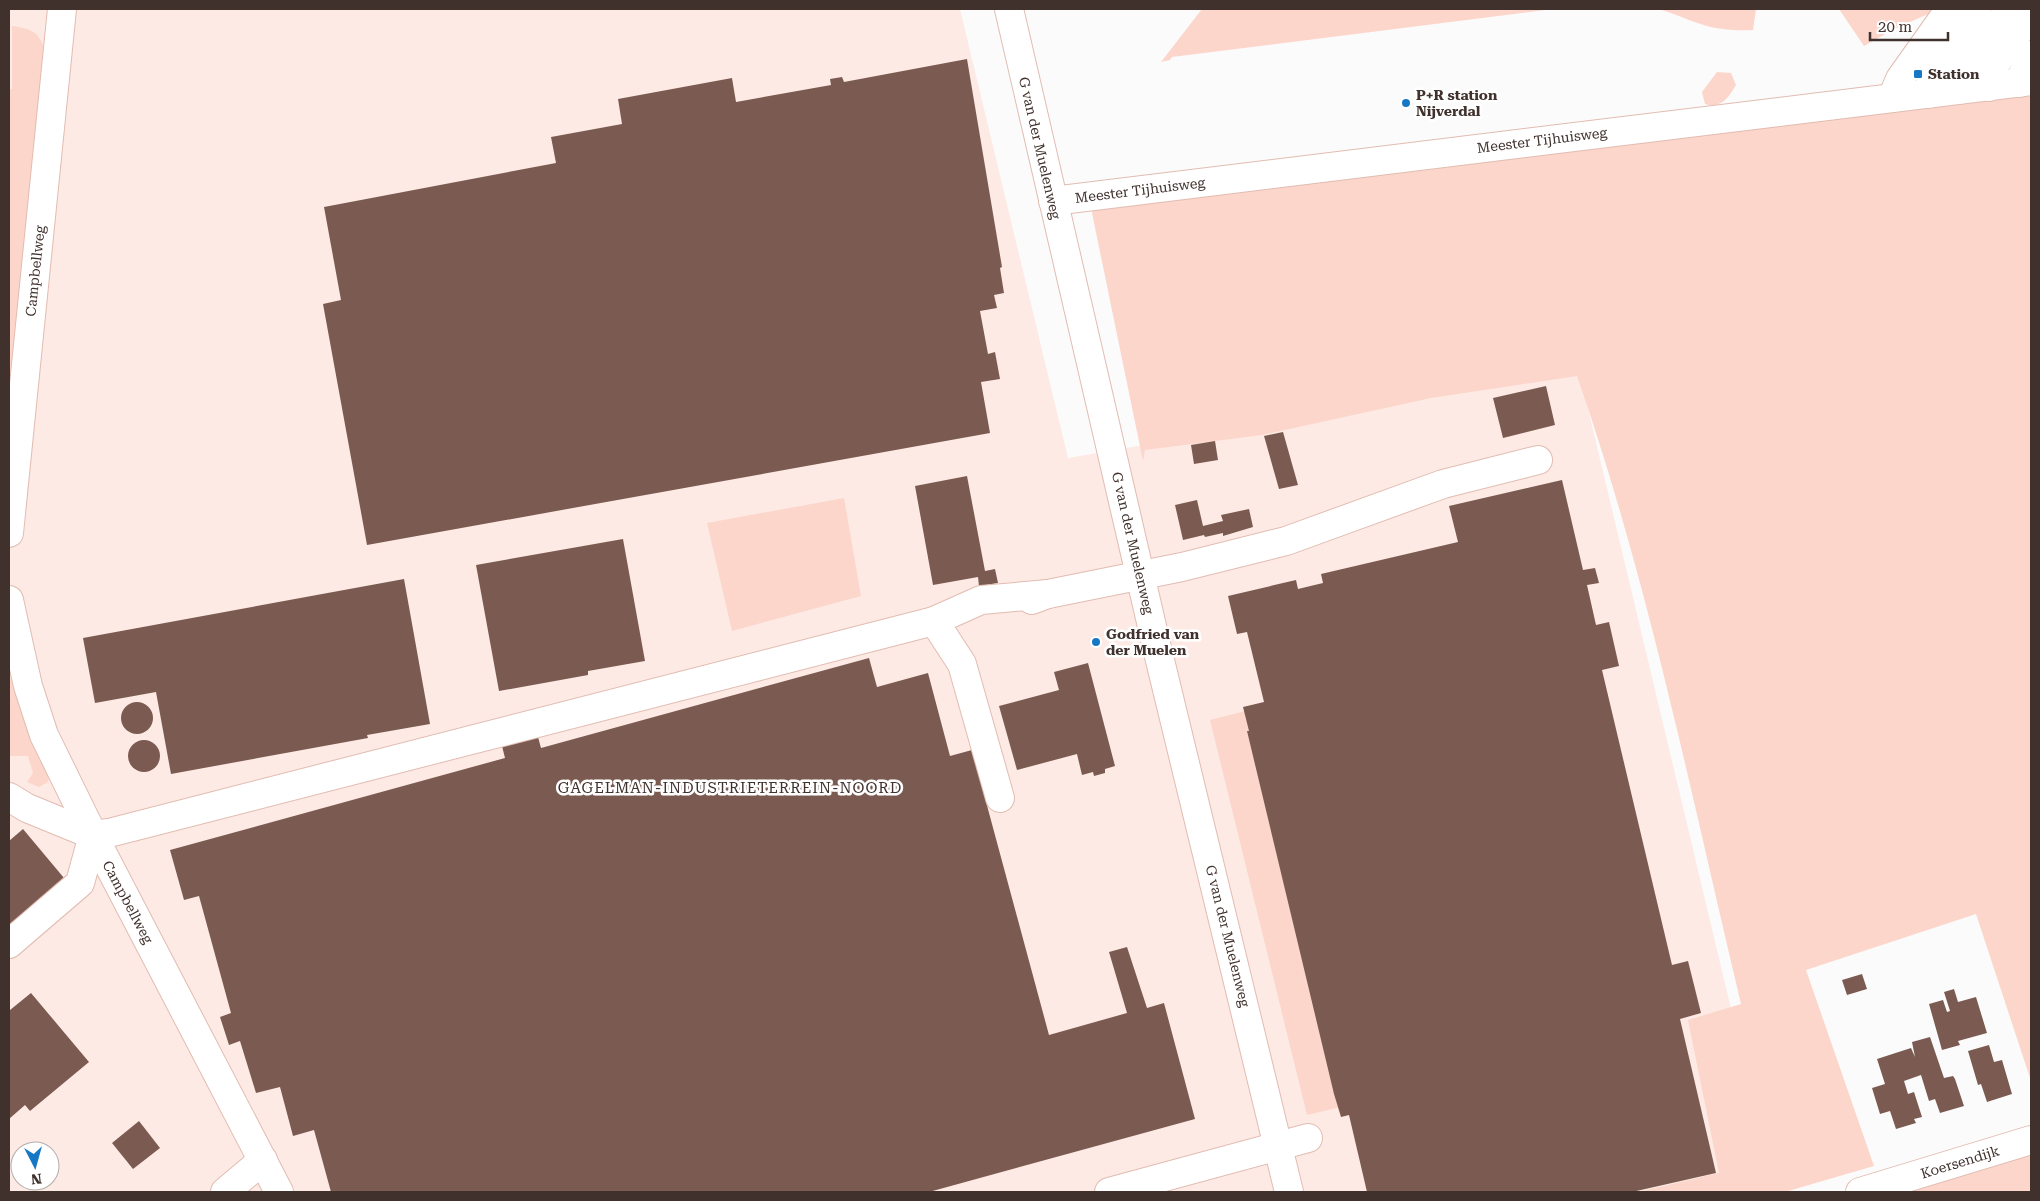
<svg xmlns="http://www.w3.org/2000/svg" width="2040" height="1201" font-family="'Roboto Serif',serif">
<rect width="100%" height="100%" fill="#fbfbfb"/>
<path fill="#fdeae4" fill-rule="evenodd" d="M9,9H960L1068,458L1579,371L1773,1185L1749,1192H9ZM20,1151H50V1181H20Z"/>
<g fill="#fcd6cb">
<polygon points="1202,9 1553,9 1172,57 1170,60 1161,62"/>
<path d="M1659,9H1756L1753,30C1709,32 1698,22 1659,9Z"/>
<polygon points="1839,9 1940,9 1896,28 1864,46"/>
<path d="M12,26C34,29 40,33 46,54L9,425V89H12Z"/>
<path d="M1717,72L1731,73L1736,85C1728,98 1721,109 1705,104L1702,92Z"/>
<path d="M2031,94V1081L1976,914L1806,970L1874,1166L1785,1192H1638L1719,1173L1688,1020L1741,1004C1691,794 1648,580 1577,376L1431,398L1262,435L1145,450L1143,461L1092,213L1093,209Z"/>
<polygon points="844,498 861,596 732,631 707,523"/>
<polygon points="9,675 49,774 48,782 39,787 27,782 33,773 28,756 9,756"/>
<polygon points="1249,710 1341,1107 1307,1115 1210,720"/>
<polygon points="2031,1152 2031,1192 1902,1192"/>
</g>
<g fill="#7b5b51">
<polygon points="967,59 1002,267 1000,268 1004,293 994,295 997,308 980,311 988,354 995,352 1000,379 981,382 990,433 367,545 323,304 341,300 324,207 556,163 551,137 622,124 618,99 732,78 736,102 831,85 830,79 842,77 844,82"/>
<polygon points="1546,386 1555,425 1503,438 1493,398"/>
<polygon points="1283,432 1298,485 1279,489 1264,436"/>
<polygon points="1215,441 1218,460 1194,464 1191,445"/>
<polygon points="967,476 985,571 995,569 998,583 979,586 978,577 933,585 915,486"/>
<polygon points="1562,480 1583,570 1595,568 1599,583 1587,585 1596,625 1609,622 1619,666 1602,670 1672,965 1688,961 1701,1013 1680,1019 1716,1173 1632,1192 1367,1192 1349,1115 1341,1117 1334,1094 1247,731 1249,731 1243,707 1264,702 1247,632 1237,634 1228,596 1296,580 1298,589 1323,583 1321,574 1458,542 1449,506"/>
<polygon points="1197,500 1203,526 1223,521 1221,515 1249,509 1253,527 1223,536 1223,533 1205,537 1204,535 1183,540 1175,505"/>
<polygon points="623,539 645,661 588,671 588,675 499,691 476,565"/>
<polygon points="404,579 430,724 367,735 368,738 171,774 156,692 95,703 83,638"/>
<polygon points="869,658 877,687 928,673 950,756 972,750 1049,1035 1127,1013 1109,952 1127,947 1147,1008 1164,1003 1195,1119 929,1192 331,1192 314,1130 293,1136 280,1087 256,1093 240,1041 229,1045 220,1017 231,1013 199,896 184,900 170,850 505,758 502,746 538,737 541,748"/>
<polygon points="1088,663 1115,766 1105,769 1105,773 1094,776 1093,772 1082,775 1077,754 1017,770 999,706 1059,690 1054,672"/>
<circle cx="137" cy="718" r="16"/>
<circle cx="144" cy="756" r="16"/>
<polygon points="23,829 64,878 9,927 9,841"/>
<polygon points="1862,974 1867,989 1847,995 1842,980"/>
<polygon points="1954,989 1958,1002 1976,997 1987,1033 1958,1041 1960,1045 1942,1050 1929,1004 1943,1000 1947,1012 1950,1011 1944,992"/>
<polygon points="31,993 89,1062 30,1111 25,1105 9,1119 9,1008 10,1010"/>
<polygon points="1930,1037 1944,1078 1953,1076 1955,1079 1964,1106 1940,1113 1935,1099 1929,1101 1921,1075 1904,1081 1908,1094 1914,1092 1922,1117 1914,1119 1916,1123 1896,1129 1890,1111 1880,1114 1872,1088 1885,1084 1877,1059 1911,1048 1915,1057 1912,1042"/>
<polygon points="1989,1045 1994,1062 2002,1060 2012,1094 1987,1102 1981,1084 1978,1085 1968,1051"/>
<polygon points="139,1121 160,1148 133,1169 112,1143"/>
</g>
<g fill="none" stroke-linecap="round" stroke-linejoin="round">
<g stroke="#e1bcb1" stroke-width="30">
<g id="minor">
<polyline points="1009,9 1157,648 1289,1192"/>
<polyline points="2019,83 2031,55"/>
<polyline points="1989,87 1994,66 2031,14"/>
<polyline points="1958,90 1964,69 2010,9"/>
<polyline points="1928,94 1932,75 1977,9"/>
<polyline points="1892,98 1900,79 1944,17 1968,9"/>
<polyline points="1053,201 2031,81"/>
<polyline points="9,533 62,9"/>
<polyline points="9,600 28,686 44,735 93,835 279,1192"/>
<polyline points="1032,600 1048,594 1182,567 1286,541 1443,484 1538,460"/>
<polyline points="934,621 962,664 1000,798"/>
<polyline points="9,797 27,808 93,835 109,833 934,621 981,600 1048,594"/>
<polyline points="9,944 80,883 93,835"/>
<polyline points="225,1192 263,1160"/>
<polyline points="1109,1192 1308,1138"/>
<polyline points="1860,1192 2031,1140"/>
</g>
</g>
<use href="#minor" stroke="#fff" stroke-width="28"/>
</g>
<g fill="#1678c4" stroke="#fff" stroke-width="2">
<rect x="1913" y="69" width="10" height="10" rx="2.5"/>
<circle cx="1406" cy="103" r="5"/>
<circle cx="1096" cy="642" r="5"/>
</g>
<g text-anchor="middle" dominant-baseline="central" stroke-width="5" stroke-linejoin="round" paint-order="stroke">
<g font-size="14" font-weight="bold" fill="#40312d" stroke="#fff" text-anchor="start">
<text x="1928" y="74">Station</text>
<text x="1416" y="95">P+R station<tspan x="1416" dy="16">Nijverdal</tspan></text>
<text x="1106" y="634">Godfried van<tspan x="1106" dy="16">der Muelen</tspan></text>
</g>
<g font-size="14" fill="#40312d" stroke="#fff">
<text transform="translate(1542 140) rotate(-7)">Meester Tijhuisweg</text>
<text transform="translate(1040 148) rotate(77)">G van der Muelenweg</text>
<text transform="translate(1140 190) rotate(-7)">Meester Tijhuisweg</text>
<text transform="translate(35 271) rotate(-84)">Campbellweg</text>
<text transform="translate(1133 543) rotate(77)">G van der Muelenweg</text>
<text transform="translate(128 902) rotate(62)">Campbellweg</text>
<text transform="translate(1228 936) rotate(76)">G van der Muelenweg</text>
<text transform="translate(1960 1162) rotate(-17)">Koersendijk</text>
</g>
<g font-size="15" letter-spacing="1" fill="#40312d" stroke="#fff">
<text x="730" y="788">GAGELMAN-INDUSTRIETERREIN-NOORD</text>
</g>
</g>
<rect width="2040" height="1201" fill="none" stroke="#40312d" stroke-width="20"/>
<g transform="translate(35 1166) rotate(174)"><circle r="24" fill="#ffffff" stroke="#b3adab"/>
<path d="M0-4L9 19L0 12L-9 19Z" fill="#1678c4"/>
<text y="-8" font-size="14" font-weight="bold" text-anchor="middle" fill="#40312d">N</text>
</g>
<path d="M1870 32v8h78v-8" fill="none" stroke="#40312d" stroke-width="2.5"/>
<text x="1878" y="32" font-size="15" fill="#40312d" stroke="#ffffff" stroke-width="4" paint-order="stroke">20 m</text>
</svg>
